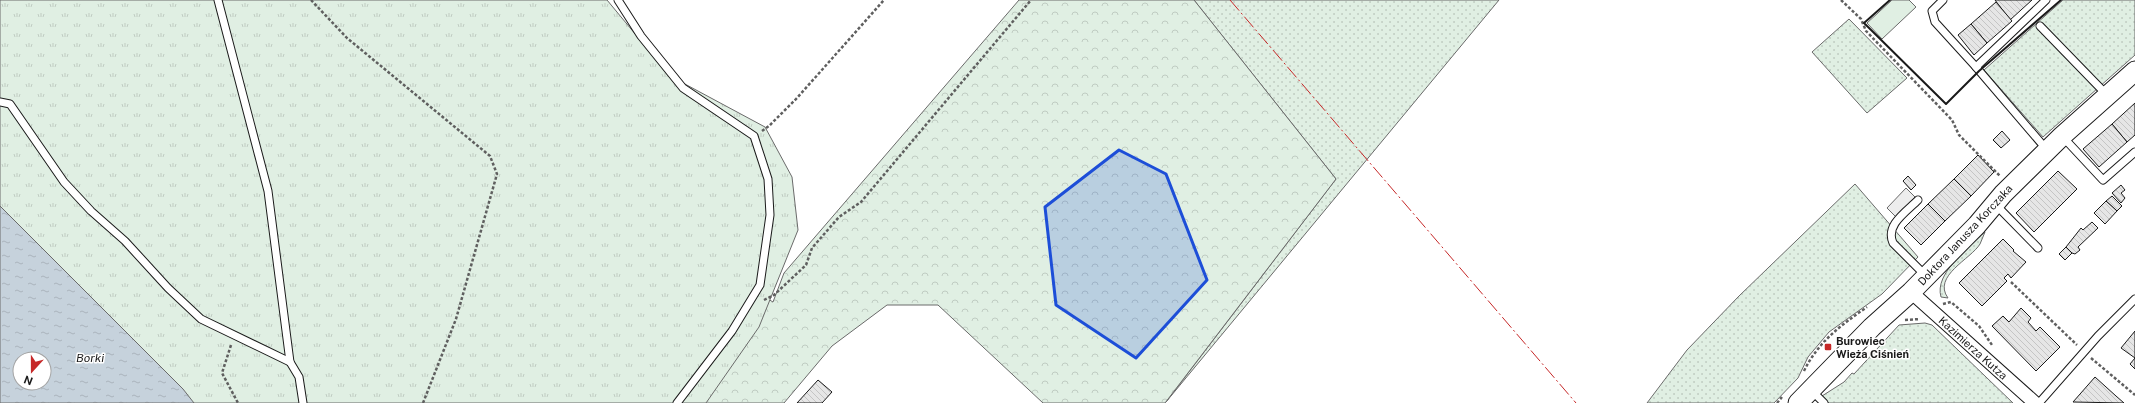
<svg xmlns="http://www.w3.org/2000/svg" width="2135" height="403" font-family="'Public Sans',sans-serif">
<defs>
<pattern id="grass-dots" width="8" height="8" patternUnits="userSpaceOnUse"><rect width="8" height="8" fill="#e0efe3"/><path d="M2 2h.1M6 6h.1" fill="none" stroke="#c0ccc2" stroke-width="1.8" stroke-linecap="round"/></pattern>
<pattern id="forest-crowns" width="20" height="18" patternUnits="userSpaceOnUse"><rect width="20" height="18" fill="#e0efe3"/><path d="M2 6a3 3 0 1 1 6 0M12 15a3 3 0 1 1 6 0" fill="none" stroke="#c0ccc2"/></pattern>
<pattern id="park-tufts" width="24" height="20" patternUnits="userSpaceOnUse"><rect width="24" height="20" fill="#e0efe3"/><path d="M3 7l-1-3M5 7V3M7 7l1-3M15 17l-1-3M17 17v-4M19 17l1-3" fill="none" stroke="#c0ccc2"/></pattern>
<pattern id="water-ripples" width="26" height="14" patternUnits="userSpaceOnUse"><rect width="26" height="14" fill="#c6d2dc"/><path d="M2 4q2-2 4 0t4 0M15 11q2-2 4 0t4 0" fill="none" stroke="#aab4bc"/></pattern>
<pattern id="building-back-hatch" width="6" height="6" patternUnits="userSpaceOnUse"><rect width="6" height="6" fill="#e6e6e6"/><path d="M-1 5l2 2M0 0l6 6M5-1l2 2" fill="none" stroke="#c5c5c5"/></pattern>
</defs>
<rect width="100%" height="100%" fill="#fff"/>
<g fill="url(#grass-dots)" stroke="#6a6a6a">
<polygon points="1194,0 1499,0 1166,402 1336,179"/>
<polygon points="2063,0 2135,0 2135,55 2043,137 1984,70"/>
<polygon points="1849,19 1907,78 1867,113 1812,52"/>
<polygon points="1855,184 1918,257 1882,294 1829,332 1808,357 1798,378 1774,403 1647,403 1687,350 1739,296"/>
<path d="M1985,232C1983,236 1982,240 1980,244C1971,259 1932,276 1948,298L1941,297C1934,273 1969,248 1985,232Z"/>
<polygon points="1925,323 1932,325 2013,403 1829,403 1822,396 1844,382 1852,373 1854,374 1899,325"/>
</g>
<polygon fill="url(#forest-crowns)" stroke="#6a6a6a" points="0,0 741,283 773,302 784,273 1019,0 1194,0 1336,179 1165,403 1043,403 938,305 887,305 832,346 784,403 257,403"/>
<path fill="url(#park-tufts)" stroke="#6a6a6a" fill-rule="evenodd" d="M0,0H607L670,76L765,127L792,177L798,230L759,327L706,403H0ZM20,359H44V383H20Z"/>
<polygon fill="#e0efe3" stroke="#6a6a6a" points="1892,0 1909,0 1916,7 1882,39 1867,23"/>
<polygon fill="#ededed" stroke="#6a6a6a" points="1906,188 1915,197 1896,217 1887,208"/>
<path fill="url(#water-ripples)" stroke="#6a6a6a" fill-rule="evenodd" d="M0,206L183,389L194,403H0ZM20,359H44V383H20Z"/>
<g fill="url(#building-back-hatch)" stroke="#1a1a1a">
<polygon points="1995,0 2032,0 2010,20"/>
<polygon points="1996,2 2012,21 1987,43 1971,24"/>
<polygon points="1971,24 1987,43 1974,55 1958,35"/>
<polygon points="2135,103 2135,135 2127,142 2112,124"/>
<polygon points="2112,124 2127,142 2099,167 2083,149"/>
<polygon points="2002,131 2010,140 2001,148 1993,140"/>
<polygon points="1978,155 1994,172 1971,196 1954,179"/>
<polygon points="2058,171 2077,189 2034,232 2016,213"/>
<polygon points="1908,176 1916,185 1911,190 1903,181"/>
<polygon points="1954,179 1971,196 1945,221 1928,204"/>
<polygon points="2121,185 2125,190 2121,193 2125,198 2121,203 2112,193"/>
<polygon points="2112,196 2122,206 2117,211 2106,201"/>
<polygon points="2106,201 2117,211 2105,224 2094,213"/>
<polygon points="1928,204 1945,221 1921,245 1904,228"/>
<polygon points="2092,222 2098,228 2078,247 2080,250 2075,254 2072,253 2066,247 2081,228 2083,230"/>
<polygon points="2003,239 2014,250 2013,251 2026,262 2011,278 2008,274 2004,278 2007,281 1982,306 1959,283"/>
<polygon points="2066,247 2072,253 2065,260 2059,254"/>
<polygon points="2021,308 2031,318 2028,322 2036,331 2040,327 2060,347 2036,371 1992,326 2003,316 2009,322"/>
<polygon points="2135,331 2135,358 2121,348"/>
<polygon points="2135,358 2135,369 2130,364"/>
<polygon points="2095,377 2116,396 2124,403 2073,402"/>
<polygon points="818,380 832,392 822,403 797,403"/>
</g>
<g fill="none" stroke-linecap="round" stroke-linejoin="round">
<g stroke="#1a1a1a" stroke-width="9">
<g id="lane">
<polyline points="218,0 268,191 290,362 299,377 303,403"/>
<polyline points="618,0 641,36 683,88 754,136 768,179 770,215 760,285 732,331 677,403"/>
<polyline points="1943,0 1932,11 1935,22 1976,67"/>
<polyline points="2046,0 1976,67 2047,150"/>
<polyline points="2040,26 2107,95"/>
<polyline points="0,102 10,104 64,182 91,211 125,241 168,288 201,319 290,362"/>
<polyline points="2062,136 2103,180 2135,152"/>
<path d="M1918,200C1906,212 1885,225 1893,243L1926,276"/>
<polyline points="1995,204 2038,248"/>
<polyline points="1811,390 1824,403"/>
<polyline points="2039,403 2098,336 2135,299"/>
</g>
</g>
<g stroke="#1a1a1a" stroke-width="15">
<polyline id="street" points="1911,292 2035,403"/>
</g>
<g stroke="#1a1a1a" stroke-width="21">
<polyline id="secondary" points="1798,403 1872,327 1911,292 1977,225 2003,194 2062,136 2135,71"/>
</g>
<g stroke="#5f5f5f" stroke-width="2.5" stroke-dasharray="3 2" stroke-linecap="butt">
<polyline points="311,0 347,38 490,156 497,174 456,319 423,403"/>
<polyline points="1841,0 1861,19 1866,31 1952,120 1959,135 2000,176"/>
<polyline points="762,131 769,126 797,98 884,0"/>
<polyline points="2011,282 2077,345"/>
<polyline points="764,300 774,295 806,265 812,248 839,217 861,202 1031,0"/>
<polyline points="1943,304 1951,302 1979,326 1992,345"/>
<polyline points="1905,320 1920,319"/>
<polyline points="231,345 222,373 238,403"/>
<polyline points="2091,358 2135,395"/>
<path d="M1804,371C1818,342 1841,325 1867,307"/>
<polyline points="1777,403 1782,397"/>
</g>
<use href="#lane" stroke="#fff" stroke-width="7"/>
<use href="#street" stroke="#fff" stroke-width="13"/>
<use href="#secondary" stroke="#fff" stroke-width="19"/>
<polyline stroke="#1a1a1a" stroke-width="2" points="1890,0 1864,23 1946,104 1979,71 2061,0"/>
<polyline stroke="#c62828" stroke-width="1" stroke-dasharray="14 3 2 3" stroke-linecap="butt" points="1230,0 1576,403"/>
</g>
<path fill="#1d4ed8" fill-opacity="0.2" stroke="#1d4ed8" stroke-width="3" stroke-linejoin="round" d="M1119,150L1166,174L1207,280L1136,358L1056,305L1045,207Z"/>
<rect fill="#c62828" stroke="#fff" stroke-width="1.5" x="1824" y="343" width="8" height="8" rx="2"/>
<g text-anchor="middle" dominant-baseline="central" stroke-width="3" stroke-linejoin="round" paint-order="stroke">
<g font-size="11" fill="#1a1a1a" stroke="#fff">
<text transform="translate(1965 235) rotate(-47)">Doktora Janusza Korczaka</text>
<text transform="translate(1973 348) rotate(42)">Kazimierza Kutza</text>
</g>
<g font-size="11" font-weight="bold" fill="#1a1a1a" stroke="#fff" text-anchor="start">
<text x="1836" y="341">Burowiec<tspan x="1836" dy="13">Wieża Ciśnień</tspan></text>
</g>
<g font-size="12" font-style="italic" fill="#1a1a1a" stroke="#fff">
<text x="90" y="358">Borki</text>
</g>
</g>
<g transform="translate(32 371) rotate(201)"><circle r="19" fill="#ffffff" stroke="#a3a3a3"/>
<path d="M0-3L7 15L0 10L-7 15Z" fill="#c62828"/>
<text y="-6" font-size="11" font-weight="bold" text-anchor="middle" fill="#1a1a1a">N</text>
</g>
</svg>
